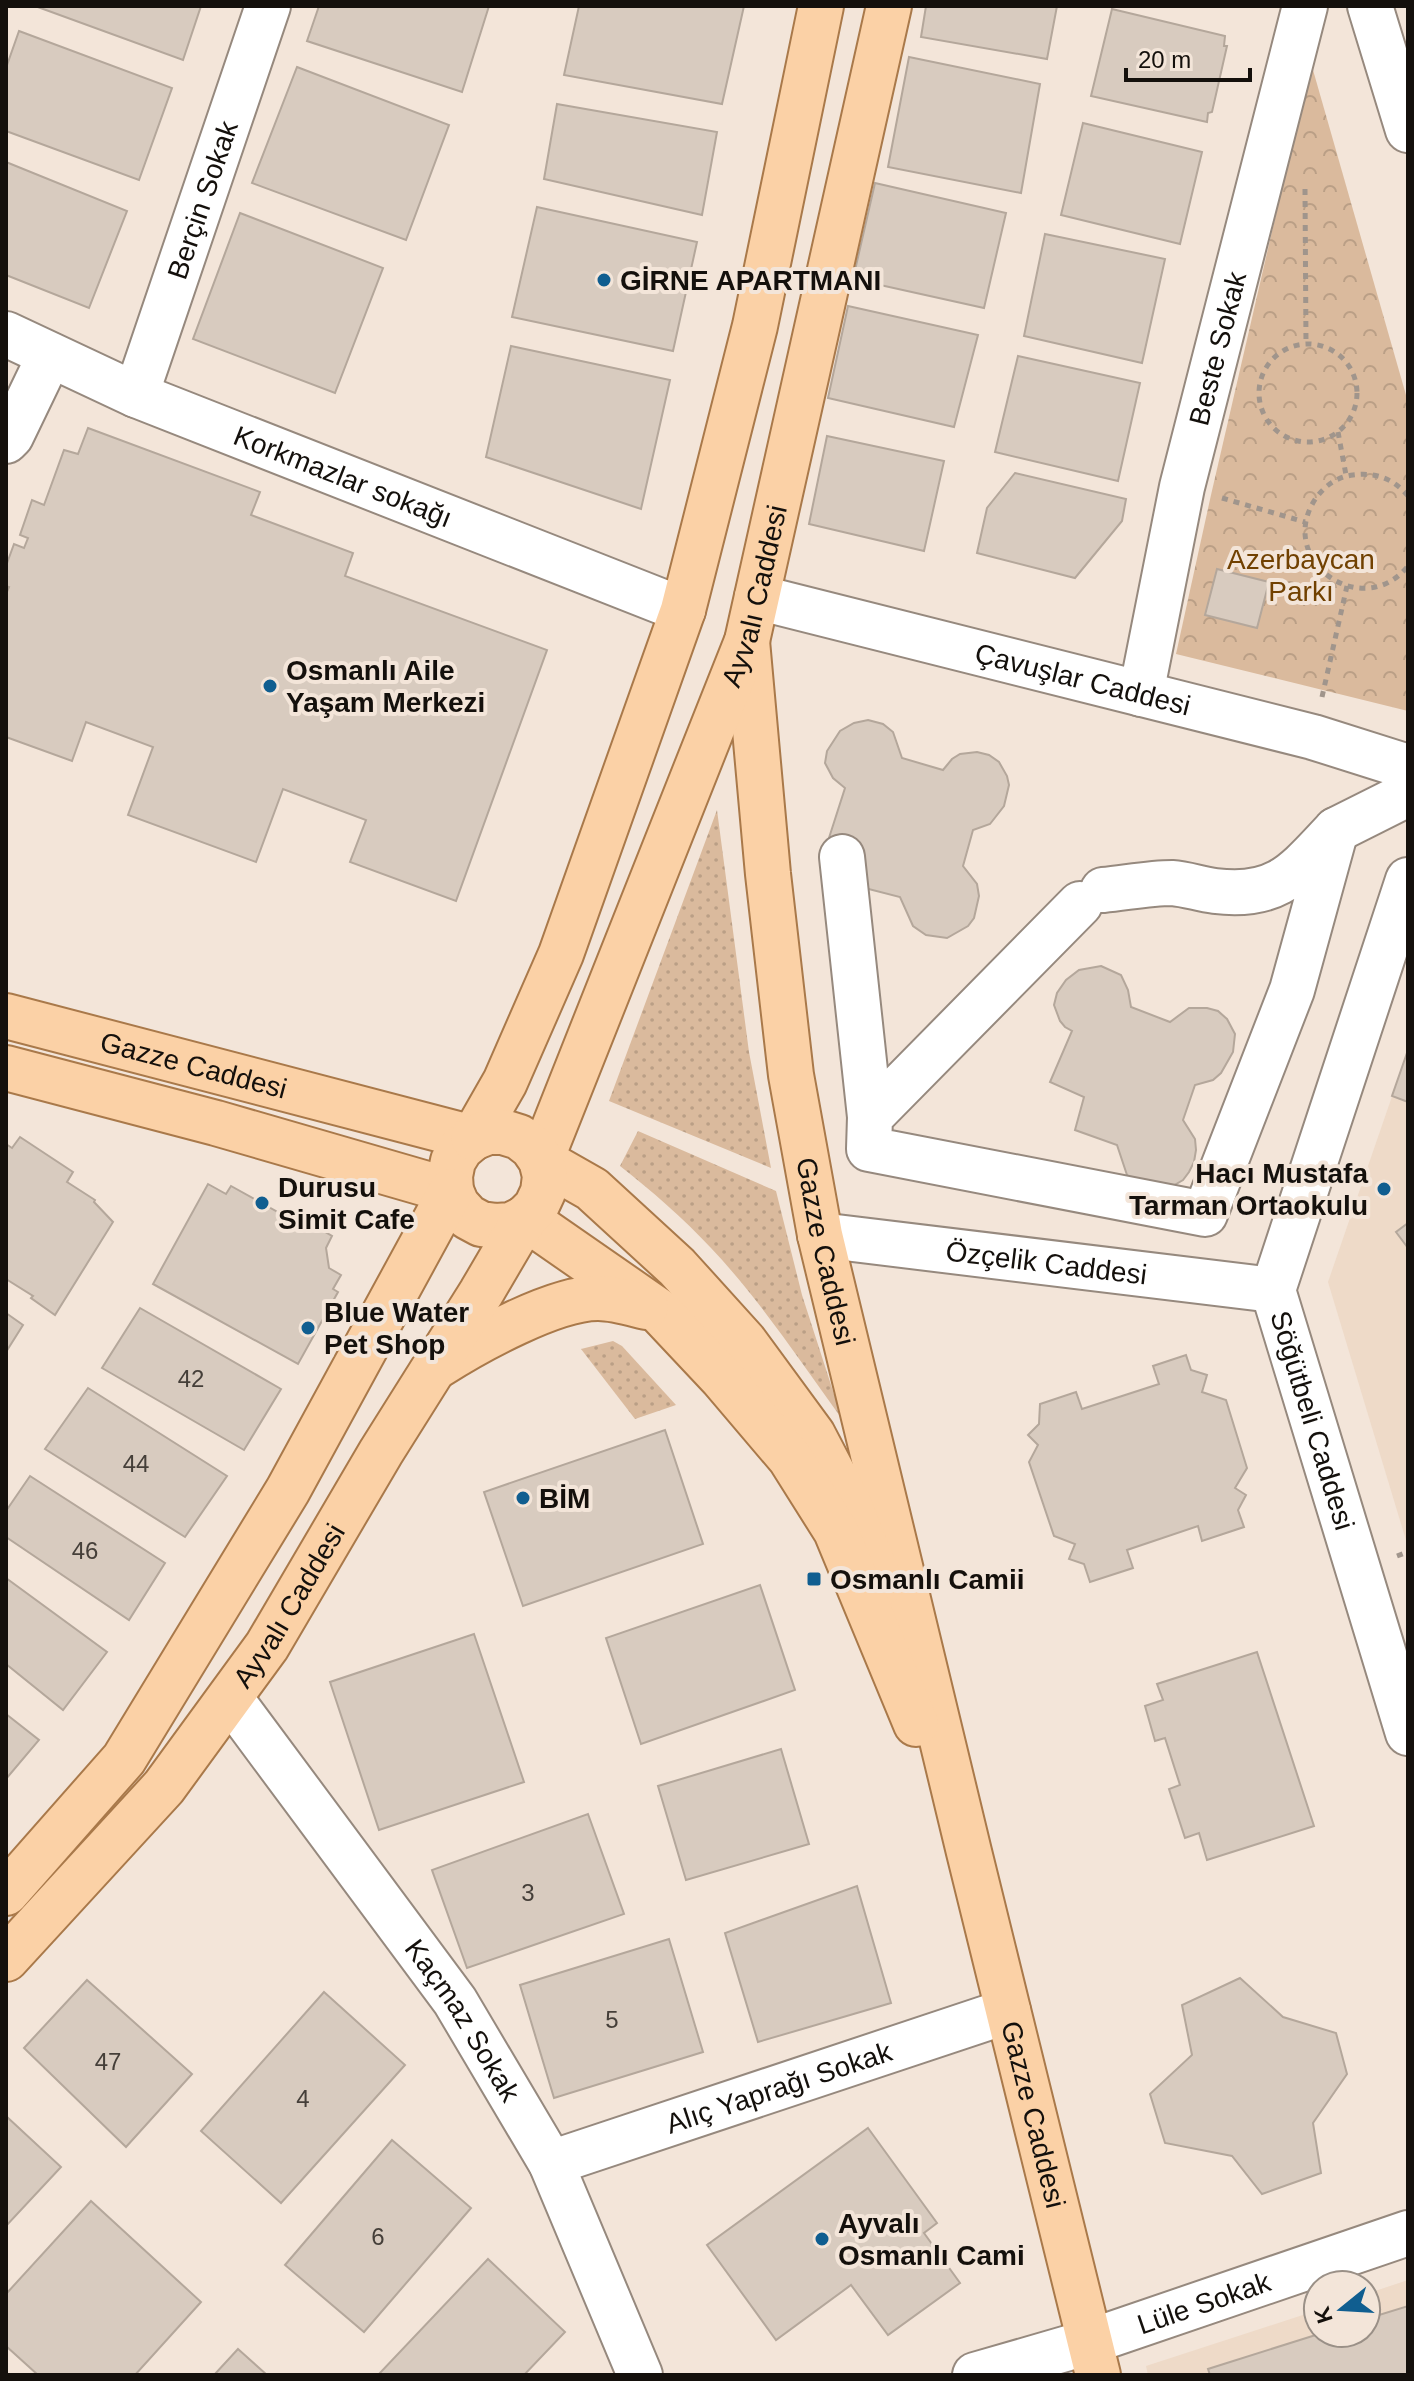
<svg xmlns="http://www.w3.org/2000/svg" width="1414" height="2381" font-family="Helvetica,sans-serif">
<defs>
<pattern id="grass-dots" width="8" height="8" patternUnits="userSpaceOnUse" patternTransform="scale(2)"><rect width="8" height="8" fill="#daba9d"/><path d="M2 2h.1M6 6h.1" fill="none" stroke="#ba9f86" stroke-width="1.8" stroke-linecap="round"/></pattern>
<pattern id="park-crowns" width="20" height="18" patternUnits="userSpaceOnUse" patternTransform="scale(2)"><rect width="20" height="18" fill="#daba9d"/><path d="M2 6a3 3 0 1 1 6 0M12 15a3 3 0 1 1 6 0" fill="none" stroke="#ba9f86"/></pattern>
</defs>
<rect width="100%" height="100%" fill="#f3e5d9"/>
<g fill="#eedac8">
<polygon points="1408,1050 1408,1547 1328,1282"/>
<polygon points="1408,2280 1408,2375 1148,2375 1146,2366 1318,2310 1318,2333 1366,2333 1366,2294"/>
</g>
<g fill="url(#grass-dots)">
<polygon points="717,810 749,1052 771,1168 609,1101"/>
<path d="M638,1131L776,1191L802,1295L842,1419C800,1361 760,1300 711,1248C683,1218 652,1191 620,1166Z"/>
<polygon points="613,1341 622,1346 676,1405 635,1419 581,1349"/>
</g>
<polygon fill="url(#park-crowns)" points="1311,63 1408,402 1408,711 1176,654 1211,495"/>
<g fill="#d8cbbf" stroke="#b4a79b" stroke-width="2">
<polygon points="35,6 201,6 183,60"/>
<polygon points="319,6 489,6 462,92 307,41"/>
<polygon points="579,6 744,6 722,104 564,75"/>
<polygon points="926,6 1057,6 1047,59 921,37"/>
<polygon points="1112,9 1225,36 1224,46 1227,46 1212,112 1208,113 1207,122 1091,96"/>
<polygon points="19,31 172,88 139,180 6,131 6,68"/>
<polygon points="909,57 1040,84 1021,193 888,167"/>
<polygon points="297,67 449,125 406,240 252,183"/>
<polygon points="557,104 717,132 702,215 544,179"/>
<polygon points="1083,123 1202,152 1180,244 1061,215"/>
<polygon points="6,162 127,211 89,308 6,275"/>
<polygon points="875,183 1006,213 984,308 853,279"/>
<polygon points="537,207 697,242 673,351 512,317"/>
<polygon points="240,213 383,268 335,393 193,339"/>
<polygon points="1045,234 1165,259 1142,363 1024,336"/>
<polygon points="848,306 978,335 954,427 828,398"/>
<polygon points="511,346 670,380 641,509 486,457"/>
<polygon points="1018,356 1140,383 1118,481 995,452"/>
<polygon points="88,428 260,492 251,515 353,553 345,576 547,650 456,901 350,862 366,820 283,789 256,862 128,815 153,747 86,722 72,761 6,737 6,594 9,587 6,586 6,566 14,544 24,548 28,538 20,535 32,500 44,505 64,450 78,454"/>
<polygon points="827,436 944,461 924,551 809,524"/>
<polygon points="1015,473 1126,499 1122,521 1075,578 977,553 987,508"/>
<polygon points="1217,569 1269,582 1257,628 1205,615"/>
<polygon points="868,720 883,724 893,732 902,758 943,770 952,759 960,754 977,752 989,755 999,762 1007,776 1009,785 1004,806 990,824 973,830 963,866 977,884 979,896 974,918 968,926 947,938 926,935 913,926 900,897 857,886 864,851 828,841 845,788 833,778 825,763 827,751 840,731 854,723"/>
<polygon points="1101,966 1121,975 1128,990 1131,1007 1170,1022 1189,1008 1207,1008 1218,1011 1227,1019 1235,1034 1233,1052 1221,1073 1213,1080 1195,1085 1183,1120 1195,1139 1196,1150 1194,1162 1189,1172 1183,1180 1171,1187 1139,1185 1127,1175 1117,1145 1075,1130 1084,1097 1050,1082 1072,1031 1065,1027 1060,1021 1054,1005 1057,993 1066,980 1079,970"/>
<polygon points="1408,1050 1408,1102 1392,1096"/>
<polygon points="20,1137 73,1172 67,1182 95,1200 94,1202 113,1222 55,1315 31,1298 33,1296 6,1279 6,1144 12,1148"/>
<polygon points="208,1184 226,1194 231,1186 303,1226 306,1221 332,1236 326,1248 329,1268 341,1275 333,1289 338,1292 298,1364 153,1284"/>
<polygon points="1408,1223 1408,1248 1396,1232"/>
<polygon points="140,1308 281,1389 244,1450 102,1368"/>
<polygon points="6,1313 23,1325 6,1352"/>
<polygon points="1186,1355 1191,1370 1207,1375 1202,1392 1226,1400 1247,1468 1235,1488 1246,1495 1238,1510 1244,1527 1202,1541 1198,1526 1127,1550 1133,1568 1090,1582 1084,1564 1069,1559 1075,1544 1054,1536 1029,1462 1038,1445 1028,1435 1039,1424 1040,1404 1076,1392 1082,1409 1159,1384 1153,1366"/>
<polygon points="88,1388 227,1476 185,1537 45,1449"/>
<polygon points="665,1430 703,1544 523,1606 484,1492"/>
<polygon points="30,1476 165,1563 129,1620 6,1537 6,1511"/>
<polygon points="6,1578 107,1652 63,1710 6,1664"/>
<polygon points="760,1585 795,1690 641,1744 606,1638"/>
<polygon points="474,1634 524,1782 379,1830 330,1682"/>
<polygon points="1257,1652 1314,1826 1207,1860 1199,1833 1185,1838 1169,1789 1180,1785 1165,1738 1155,1741 1145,1706 1163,1700 1157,1684"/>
<polygon points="6,1714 39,1740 6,1779"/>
<polygon points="781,1749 809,1844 686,1880 658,1786"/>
<polygon points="588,1814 624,1914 467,1968 432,1870"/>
<polygon points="857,1886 891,2003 758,2042 725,1933"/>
<polygon points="669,1939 703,2052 554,2098 520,1985"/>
<polygon points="1240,1978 1283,2017 1336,2033 1347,2074 1313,2123 1321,2173 1262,2194 1232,2156 1165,2143 1150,2094 1192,2055 1182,2005"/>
<polygon points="87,1980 192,2074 126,2147 24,2048"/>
<polygon points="324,1992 405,2065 281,2203 201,2131"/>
<polygon points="6,2116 61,2167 6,2226"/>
<polygon points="868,2128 937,2223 924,2233 960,2283 888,2335 851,2285 776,2340 707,2245"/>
<polygon points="392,2140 471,2208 364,2332 285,2265"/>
<polygon points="91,2201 201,2302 135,2375 38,2375 6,2346 6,2294"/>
<polygon points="488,2259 565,2332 524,2375 378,2375"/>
<polygon points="1408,2306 1408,2375 1210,2375 1208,2369 1322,2333 1366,2333 1366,2319"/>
<polygon points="238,2349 267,2375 214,2375"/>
</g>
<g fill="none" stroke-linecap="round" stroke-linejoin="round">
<g stroke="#96897e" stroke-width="48">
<g id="minor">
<polyline points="1370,6 1408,130"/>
<path id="s1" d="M6,334L136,395L683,610"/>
<path id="s2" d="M136,395L268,6"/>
<polyline points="6,441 11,436 50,355"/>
<path id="s3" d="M757,597L1313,737L1408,767"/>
<path id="s4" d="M1141,694L1182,487L1305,6"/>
<polyline points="1336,830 1408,794"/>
<polyline points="842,857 870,1117"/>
<path id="s5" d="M1408,880L1273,1290L1408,1733"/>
<path d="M1080,904L870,1117L869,1149L1205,1214L1292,990L1336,830C1296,872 1278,899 1215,891C1200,889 1186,884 1172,883C1149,883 1125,888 1103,890"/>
<path id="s6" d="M820,1235L1273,1290"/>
<path id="s7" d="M230,1698L455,2001L551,2163L640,2375"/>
<path id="s8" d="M551,2163L1008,2011"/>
<path id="s9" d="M975,2375L1089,2342L1408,2233"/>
</g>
</g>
<g stroke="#a9794a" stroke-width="48">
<g id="major">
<path id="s10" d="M747,641L768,874L791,1075L820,1235L969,1852L1098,2375"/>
<path id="s11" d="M6,1016L473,1138"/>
<polyline points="6,1068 216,1123 451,1191"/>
<path id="s12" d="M541,1160L747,641L889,6"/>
<polyline points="541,1160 592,1189 677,1267 744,1341 813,1435 849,1504 881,1584"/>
<polyline points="525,1218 511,1225 496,1226 481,1224 468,1217 457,1205 451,1191 450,1176 453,1161 461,1148 473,1138 505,1082 561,954 683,610 755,326 821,6"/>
<polyline points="525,1218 659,1311 722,1378 790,1458 836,1531 916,1724"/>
<path d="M439,1365C475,1342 554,1298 598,1298C614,1298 630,1303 646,1307"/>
<polyline points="6,1893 124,1759 288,1490 451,1191"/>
<path id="s13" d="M6,1959L164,1787L267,1646L381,1452L481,1293L525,1218L536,1207L543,1192L545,1176L541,1160L532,1147L519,1137L503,1132H488L473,1138"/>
</g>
</g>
<g stroke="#a0958c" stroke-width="5" stroke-dasharray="6 6" stroke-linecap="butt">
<polyline points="1305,189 1306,344"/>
<circle cx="1308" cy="393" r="49"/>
<polyline points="1338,432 1346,475"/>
<path d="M1408,496C1394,479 1376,472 1353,475C1336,477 1323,487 1314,501C1277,562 1363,622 1408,566"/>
<polyline points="1222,498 1305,522"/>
<polyline points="1322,697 1347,586"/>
<polyline points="1397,1556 1408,1552"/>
</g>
<use href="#minor" stroke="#fff" stroke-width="44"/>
<use href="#major" stroke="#fbd1a6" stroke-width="44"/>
</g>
<g fill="#105e90" stroke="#f3e5d9" stroke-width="3">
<circle cx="604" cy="280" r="8"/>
<circle cx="270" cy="686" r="8"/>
<circle cx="1384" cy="1189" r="8"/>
<circle cx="262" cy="1203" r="8"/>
<circle cx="308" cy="1328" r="8"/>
<circle cx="523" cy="1498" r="8"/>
<rect x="806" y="1571" width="16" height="16" rx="4"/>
<circle cx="822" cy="2239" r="8"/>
</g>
<g text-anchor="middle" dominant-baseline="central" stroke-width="8" stroke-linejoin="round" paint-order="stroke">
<g font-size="24" fill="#453f39">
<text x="191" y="1378">42</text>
<text x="136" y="1463">44</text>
<text x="85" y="1550">46</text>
<text x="528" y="1892">3</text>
<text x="612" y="2019">5</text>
<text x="108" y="2061">47</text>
<text x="303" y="2098">4</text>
<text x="378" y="2236">6</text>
</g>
<g font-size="28" fill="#14100c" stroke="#f3e5d9">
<text stroke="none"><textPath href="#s2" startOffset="206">Berçin Sokak</textPath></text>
<text stroke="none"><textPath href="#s4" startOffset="354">Beste Sokak</textPath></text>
<text stroke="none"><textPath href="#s1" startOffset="366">Korkmazlar sokağı</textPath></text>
<text stroke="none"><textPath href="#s12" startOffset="604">Ayvalı Caddesi</textPath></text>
<text stroke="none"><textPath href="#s3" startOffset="336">Çavuşlar Caddesi</textPath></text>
<text stroke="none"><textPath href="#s11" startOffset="194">Gazze Caddesi</textPath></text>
<text stroke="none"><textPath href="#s10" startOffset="616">Gazze Caddesi</textPath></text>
<text stroke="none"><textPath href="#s6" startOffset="228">Özçelik Caddesi</textPath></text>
<text stroke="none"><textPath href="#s5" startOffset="568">Söğütbeli Caddesi</textPath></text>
<text stroke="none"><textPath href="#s13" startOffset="454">Ayvalı Caddesi</textPath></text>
<text stroke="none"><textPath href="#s7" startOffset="398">Kaçmaz Sokak</textPath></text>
<text stroke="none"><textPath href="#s8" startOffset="240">Alıç Yaprağı Sokak</textPath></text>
<text stroke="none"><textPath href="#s10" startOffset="1504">Gazze Caddesi</textPath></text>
<text stroke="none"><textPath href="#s9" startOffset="240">Lüle Sokak</textPath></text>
</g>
<g font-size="28" font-weight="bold" fill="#14100c" stroke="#f3e5d9" text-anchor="start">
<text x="620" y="280">GİRNE APARTMANI</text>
<text x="286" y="670">Osmanlı Aile<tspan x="286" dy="32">Yaşam Merkezi</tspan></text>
<text x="1368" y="1173" text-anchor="end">Hacı Mustafa<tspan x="1368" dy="32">Tarman Ortaokulu</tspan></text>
<text x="278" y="1187">Durusu<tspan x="278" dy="32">Simit Cafe</tspan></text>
<text x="324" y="1312">Blue Water<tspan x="324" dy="32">Pet Shop</tspan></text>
<text x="539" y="1498">BİM</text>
<text x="830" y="1579">Osmanlı Camii</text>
<text x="838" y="2223">Ayvalı<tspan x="838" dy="32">Osmanlı Cami</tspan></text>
</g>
<g font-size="28" fill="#714101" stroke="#f3e5d9">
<text x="1301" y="559">Azerbaycan<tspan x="1301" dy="32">Parkı</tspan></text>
</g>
</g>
<rect width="1414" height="2381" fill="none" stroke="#14100c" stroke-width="16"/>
<g transform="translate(1342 2309) rotate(252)"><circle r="38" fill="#f3e5d9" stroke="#9a9087" stroke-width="2"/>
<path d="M0-6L14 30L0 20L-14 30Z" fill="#105e90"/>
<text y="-12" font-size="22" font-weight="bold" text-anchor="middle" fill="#14100c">K</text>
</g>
<path d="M1126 68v12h124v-12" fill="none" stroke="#14100c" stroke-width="4"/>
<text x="1138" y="68" font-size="24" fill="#14100c" stroke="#f3e5d9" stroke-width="6" paint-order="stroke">20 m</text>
</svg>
